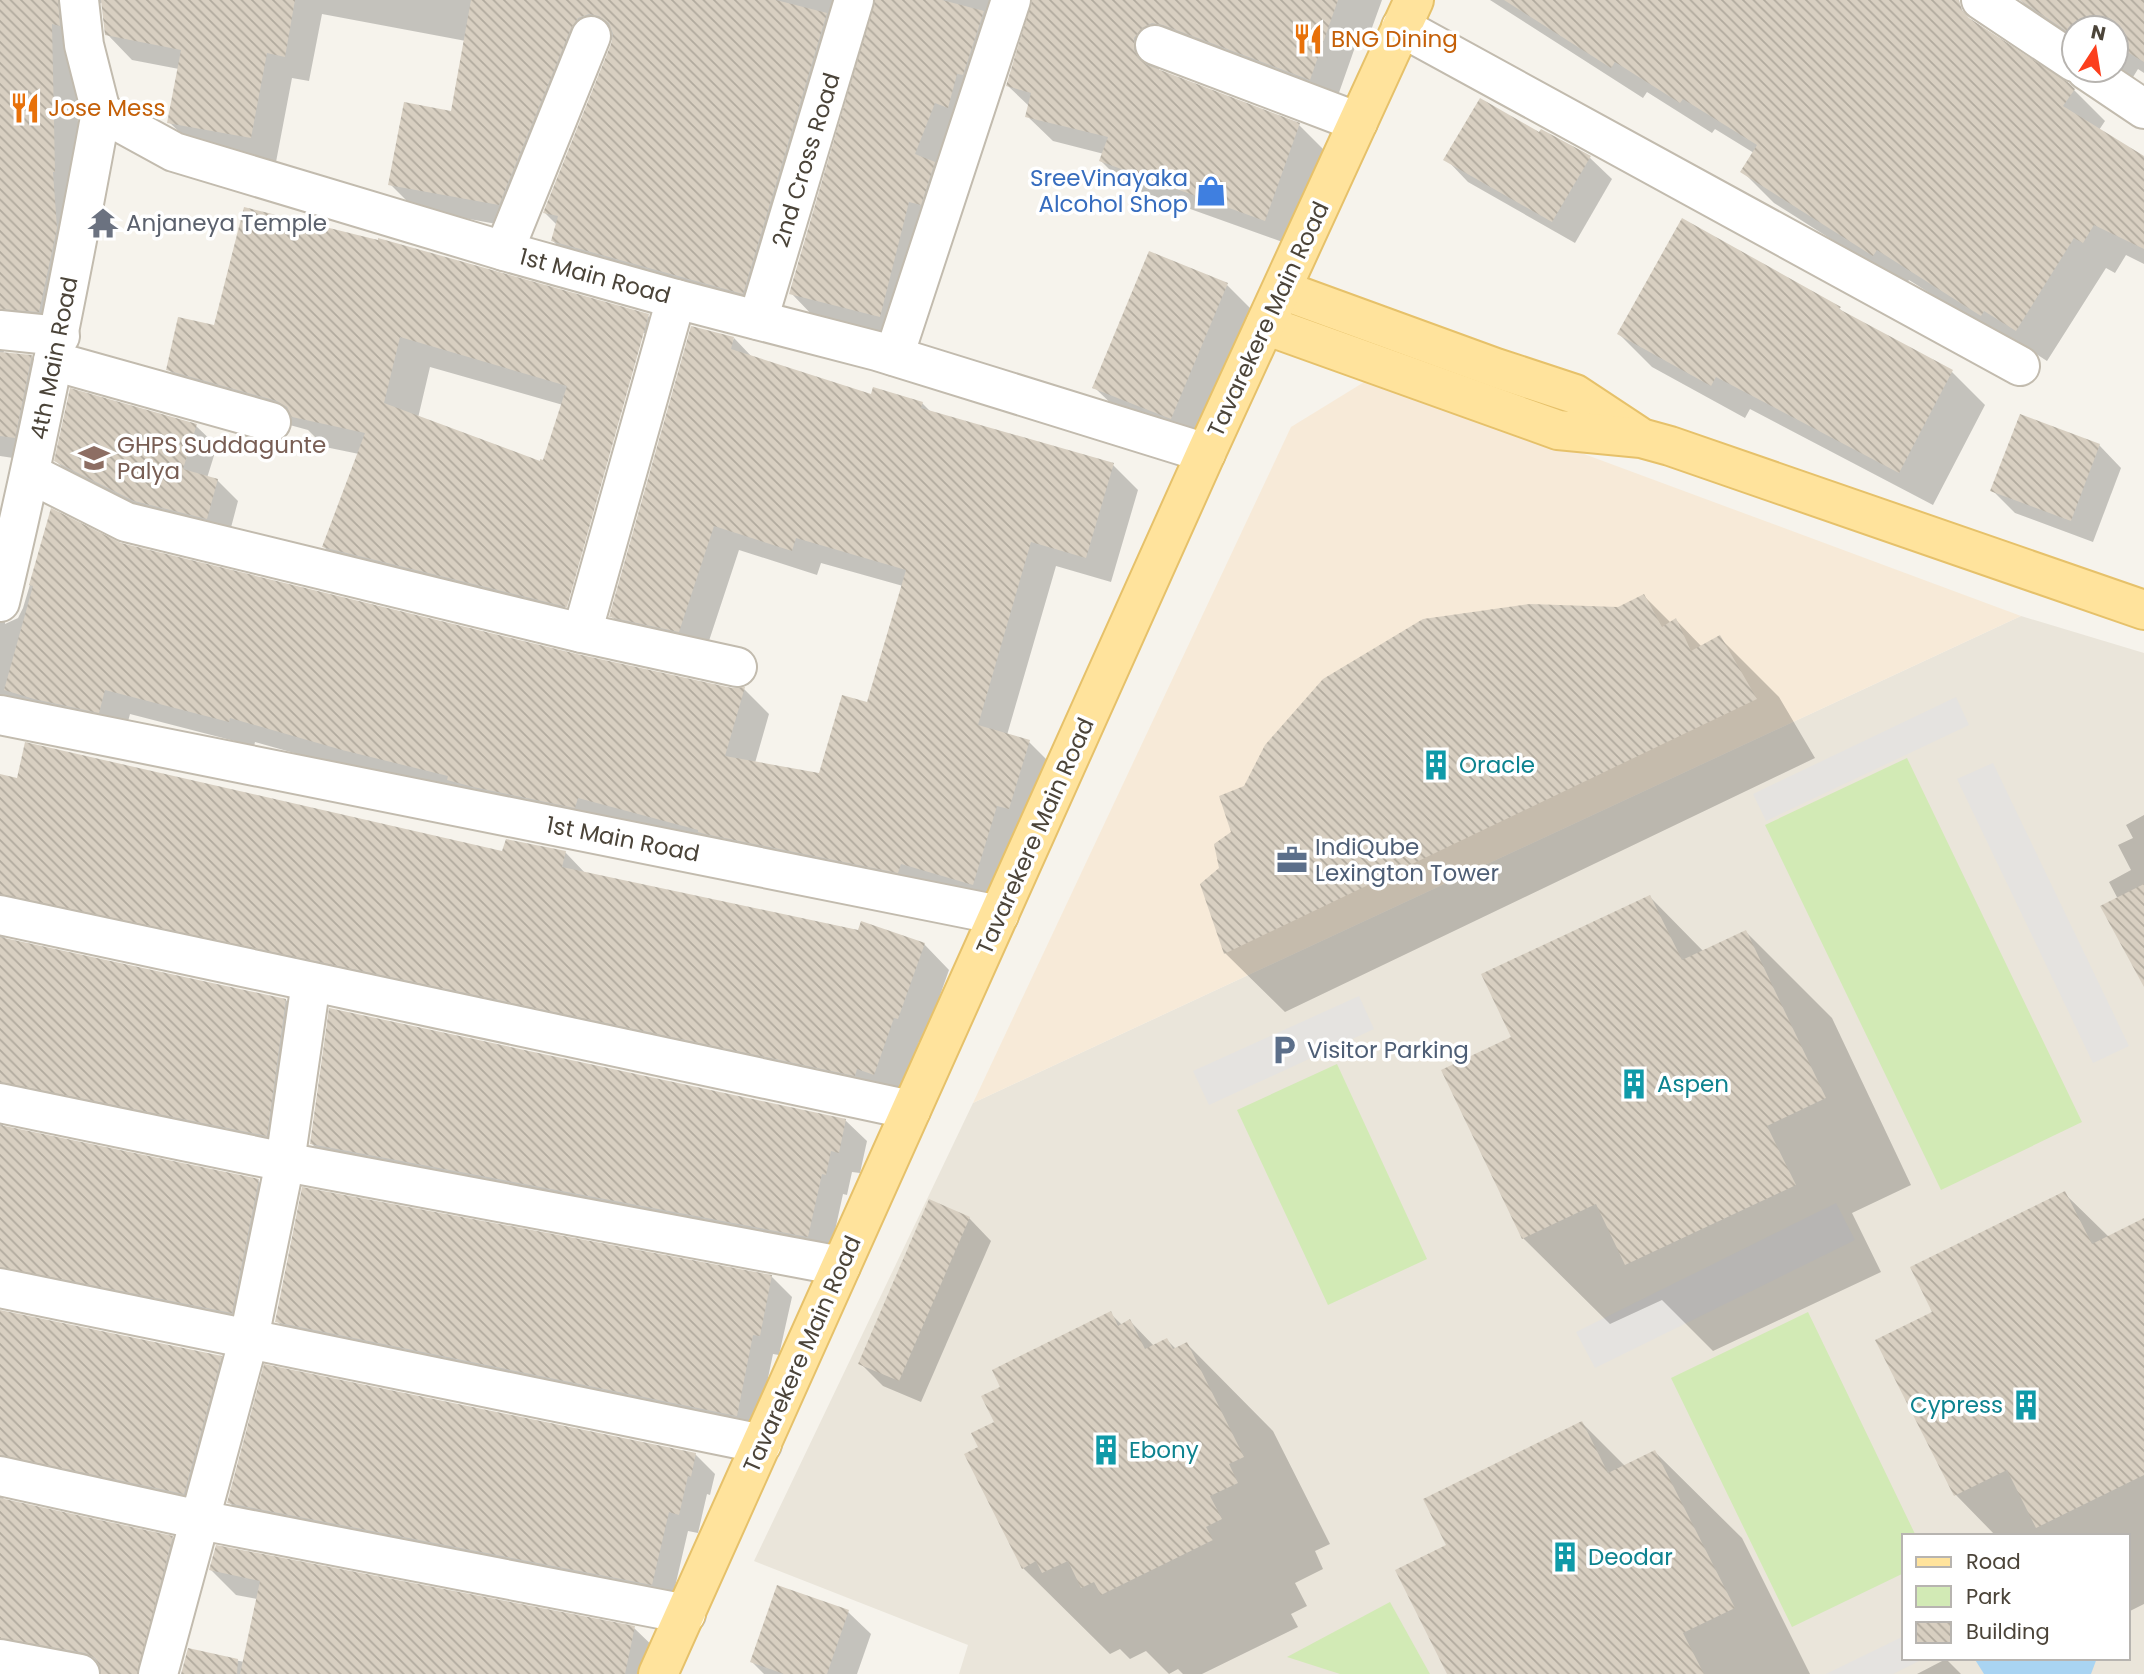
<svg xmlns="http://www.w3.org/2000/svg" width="2144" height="1674" font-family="Poppins,sans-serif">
<defs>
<pattern id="building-back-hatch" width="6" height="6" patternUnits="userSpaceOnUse" patternTransform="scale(1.75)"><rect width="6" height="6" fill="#d8cfc1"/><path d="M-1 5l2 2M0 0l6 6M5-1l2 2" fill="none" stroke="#b1aa9e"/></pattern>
</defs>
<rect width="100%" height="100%" fill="#f6f3ec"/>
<path fill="#eae5da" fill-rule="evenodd" d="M2021,616L2144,653V1674H959L968,1645L754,1561L973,1103ZM1904,1536H2128V1658H1904Z"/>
<polygon fill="#f7ead8" points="1374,376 2021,616 973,1103 1291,427"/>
<g fill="#d2eab5">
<polygon points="1907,758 2082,1122 1941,1190 1765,825"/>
<polygon points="1337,1064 1427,1259 1328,1305 1237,1110"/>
<polygon points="1808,1312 1916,1536 1904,1536 1904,1573 1792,1627 1671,1378"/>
<polygon points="1390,1602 1430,1674 1340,1674 1287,1657"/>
</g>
<g fill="#e5e3e0">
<polygon points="1956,697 1969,725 1766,821 1753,794"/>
<polygon points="1993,763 2129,1046 2093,1063 1957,779"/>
<polygon points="1359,996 1374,1029 1209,1105 1193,1071"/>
<polygon points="1836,1203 1855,1240 1595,1368 1576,1332"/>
<polygon points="1904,1636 1904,1658 1925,1658 1893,1674 1826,1674"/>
</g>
<polygon fill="#a9d4f2" points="1974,1658 2097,1658 2091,1674 1984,1674"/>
<g fill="#0003" fill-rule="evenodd">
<polygon points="0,0 1006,0 905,341 816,319 791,293 874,3 864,10 768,318 578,266 553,241 557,225 545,213 614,39 602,44 524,229 415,209 390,184 452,113 466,41 322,14 309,81 292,78 276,162 195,147 169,122 179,69 132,60 107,34 103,2 91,8 76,49 80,196 69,321 7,342 3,354 31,357 56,382 40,462 0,456"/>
<polygon points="1055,0 1382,0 1369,36 1360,33 1335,104 1159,62 1159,72 1299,125 1324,150 1291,245 1126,186 1101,161 1104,154 1053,141 1027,116 1030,107 1008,86"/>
<polygon points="1490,0 1908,0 2068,84 2105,121 2099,130 2144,158 2144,264 2126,255 2115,273 2106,268 2047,361 2016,341 2013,346 1909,280 1905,286 1774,203 1742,171 1754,153 1715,129 1712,133 1647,92 1643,98"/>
<polygon points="2020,0 2144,0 2144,73 2138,69 2130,82 2116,70 2116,28 2074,28 2074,45 2046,26"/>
<polygon points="1589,157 1612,179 1575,243 1468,182 1446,159"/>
<path d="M379,242L648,316L679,346L597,636L355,577L324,547L359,454L325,447L308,430L199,400L168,369L215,327ZM642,333H645L566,616L563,615ZM430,367L563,405L545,462L541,463L418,418Z"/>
<polygon points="1227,285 1260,318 1204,451 1128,420 1094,387"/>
<polygon points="1839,308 1845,314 1952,372 1985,405 1933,505 1750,409 1745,418 1652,367 1619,334"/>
<polygon points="734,338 753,358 872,396 922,403 931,412 1113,465 1138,490 1111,582 1056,566 1007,735 1029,742 1054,767 998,909 369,774 255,742 254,746 130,714 124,737 0,706 0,606 6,612 5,624 18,618 23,608 52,511 120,545 576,656 732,690 744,689 769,714 755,763 820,775 868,704 903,586 821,563 817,575 739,550 704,656 636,641 611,616"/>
<polygon points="196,426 217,446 207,478 217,480 238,501 228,539 156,521 77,482 56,461"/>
<polygon points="2099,445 2121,468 2093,542 2015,513 1992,490"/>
<polygon points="1644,596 1671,623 1676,620 1702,647 1719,637 1779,697 1815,758 1285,1012 1225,953 1618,608"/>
<polygon points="0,776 504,853 565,852 587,875 924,944 949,970 923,1043 919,1042 899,1099 8,926 4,940 286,1000 311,1026 291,1160 9,1113 3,1125 3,1128 258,1181 284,1206 257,1337 0,1301"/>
<polygon points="2144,815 2144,983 2118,899 2109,882 2131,870 2118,845 2133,838 2126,825"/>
<polygon points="1650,897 1704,952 1746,932 1832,1018 1911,1185 1852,1213 1881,1272 1713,1351 1662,1300 1610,1324 1523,1238 1513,1038"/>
<polygon points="845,1120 867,1141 860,1173 852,1172 847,1195 843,1194 829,1258 333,1165 312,1144"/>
<polygon points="2064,1193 2109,1237 2144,1225 2144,1604 2128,1612 2128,1536 1996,1536 1956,1495 1935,1313"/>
<polygon points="969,1218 991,1241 921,1402 883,1386 860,1363"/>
<polygon points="772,1277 792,1297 779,1355 773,1354 756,1435 296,1341 277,1321"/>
<polygon points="0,1312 221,1357 246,1382 209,1518 9,1486 3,1496 4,1501 172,1538 197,1563 167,1674 0,1674"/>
<polygon points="1111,1314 1122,1325 1130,1321 1154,1346 1167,1340 1176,1349 1187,1344 1273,1431 1330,1544 1315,1551 1323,1569 1295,1583 1307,1606 1291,1614 1298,1627 1202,1674 1183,1674 1178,1669 1169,1674 1146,1651 1130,1659 1120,1649 1110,1654 1023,1568 981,1448 996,1423 1002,1388"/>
<polygon points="1582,1423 1625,1466 1655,1452 1742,1538 1810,1674 1448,1674 1448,1546"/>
<polygon points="695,1454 715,1474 710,1495 707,1494 698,1533 688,1531 671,1604 248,1522 229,1502"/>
<polygon points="211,1570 634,1628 660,1653 642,1674 182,1674 189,1650 244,1662 257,1599 236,1595"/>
<polygon points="848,1612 871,1634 857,1674 764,1674 752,1662"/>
<polygon points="1946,1659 1961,1674 1917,1674"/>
</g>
<g fill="url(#building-back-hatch)" fill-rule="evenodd">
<polygon points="0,0 58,0 60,26 52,24 55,172 53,172 57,228 39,312 0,309"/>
<polygon points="101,0 295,0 285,57 267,53 251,138 167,123 181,50 105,35"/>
<polygon points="471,0 776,0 827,13 743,294 551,241 558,216 543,213 611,44 613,34 609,23 599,16 589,14 578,18 571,28 499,205 388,185 404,102 451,111"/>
<polygon points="875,0 942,0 984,11 963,75 957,74 948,108 935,103 915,154 935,162 921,205 909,202 880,317 789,294"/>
<polygon points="1032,0 1338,0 1310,80 1163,25 1152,23 1142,28 1134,38 1134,49 1138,58 1147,65 1300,123 1265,221 1099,161 1108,137 1025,117 1031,93 1006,86"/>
<polygon points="1504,0 1959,0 1962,10 1969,18 2069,83 2075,89 2063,106 2144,156 2144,249 2094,225 2083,243 2074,238 2016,331 1984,311 1981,316 1877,250 1873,256 1740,172 1757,145 1683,99 1680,103 1615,62 1611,68"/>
<polygon points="2020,0 2144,0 2144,62 2116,45 2116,28 2074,28 2074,36"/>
<polygon points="1480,98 1539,132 1541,129 1591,156 1552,222 1443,160"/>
<path d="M244,207L378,240V238L649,314L567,607L322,547L365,433L292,417L287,407L277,401L166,370L178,317L214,325ZM400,337L567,386L543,460L540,459V461L384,403Z"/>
<polygon points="1682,218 1841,307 1839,309 1953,370 1899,473 1716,377 1711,386 1617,334"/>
<polygon points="1149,251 1228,283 1171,419 1092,388"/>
<polygon points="691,326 734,337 731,349 871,394 873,387 923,402 921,408 1114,463 1086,558 1031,542 978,725 1030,740 1009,809 997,806 973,885 901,864 898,873 705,834 698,832 698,830 578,798 575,808 473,787 447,780 448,776 342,750 230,718 229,722 105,690 99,713 34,699 4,690 33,586 29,585 51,508 121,543 577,654 732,688 745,687 725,756 819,773 842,695 867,702 906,570 796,538 792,551 714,526 679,632 609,617"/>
<polygon points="0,352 32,355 15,438 0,436"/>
<polygon points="70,388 197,424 183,469 218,479 207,519 134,501 54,461"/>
<polygon points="2020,414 2100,444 2071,521 1990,491"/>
<polygon points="1644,594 1662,627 1676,618 1691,651 1720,635 1757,699 1224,954 1200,884 1219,868 1214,844 1231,832 1219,796 1244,786 1265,745 1323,679 1423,619 1530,604 1618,607"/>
<polygon points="25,742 502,851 506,839 566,851 562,867 858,930 861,921 925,943 898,1019 894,1018 874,1075 857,1069 855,1076 0,894 0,774 17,778"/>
<polygon points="2144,884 2144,987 2100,906"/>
<polygon points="1650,895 1682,960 1746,930 1826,1098 1767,1126 1796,1185 1625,1265 1596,1204 1522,1239 1441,1070 1511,1037 1481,974"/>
<polygon points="0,937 286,999 267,1136 0,1082"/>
<polygon points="329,1008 846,1119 839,1153 831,1151 826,1175 822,1174 808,1237 310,1144"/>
<polygon points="0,1125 259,1179 232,1313 0,1267"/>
<polygon points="302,1187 772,1275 760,1336 753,1335 737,1416 275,1322"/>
<polygon points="2065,1191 2092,1244 2144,1218 2144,1475 2036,1528 2007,1470 1954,1496 1875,1340 1932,1312 1910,1267"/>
<polygon points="929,1199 970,1217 899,1381 858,1364"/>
<polygon points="0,1310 222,1356 184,1494 0,1455"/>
<polygon points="1111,1311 1118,1326 1130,1319 1145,1349 1167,1338 1173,1349 1187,1342 1244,1457 1229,1464 1238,1483 1210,1496 1222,1519 1206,1527 1213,1540 1101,1595 1094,1582 1081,1588 1068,1561 1042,1573 1036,1561 1022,1569 964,1454 978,1447 971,1433 994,1422 981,1396 1000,1387 992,1370"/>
<polygon points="264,1364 696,1453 691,1477 688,1476 679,1515 669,1512 652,1585 227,1503"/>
<polygon points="1582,1421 1608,1473 1655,1450 1735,1608 1683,1633 1704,1674 1447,1674 1395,1570 1446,1545 1423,1499"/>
<polygon points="0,1498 173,1536 137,1674 101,1674 100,1666 95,1658 85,1653 0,1638"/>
<polygon points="216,1545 635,1626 625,1674 240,1674 260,1581 209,1570"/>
<polygon points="777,1585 849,1610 827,1674 784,1674 750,1662"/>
<polygon points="188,1648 238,1659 237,1674 181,1674"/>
</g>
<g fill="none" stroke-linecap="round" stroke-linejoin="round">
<g stroke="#c2bbae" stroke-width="42">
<g id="minor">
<polyline points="79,0 84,45 101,112 174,152 504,251 676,299 877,351 1206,453"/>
<polyline points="1981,0 2074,62"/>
<polyline points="1401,27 2020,366"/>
<polyline points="1155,45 1358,122"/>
<polyline points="2086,70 2144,109"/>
<polyline points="504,251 591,36"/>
<polyline points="758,320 854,0"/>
<polyline points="0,330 60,336"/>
<polyline points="894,356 1011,0"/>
<polyline points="53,361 271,422"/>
<polyline points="31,474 126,522 582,633 737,667"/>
<path d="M0,602C39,440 71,276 101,112"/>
<polyline points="582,633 676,299"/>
<polyline points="0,715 999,915"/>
<polyline points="0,915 911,1110"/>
<polyline points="0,1103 285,1162 841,1266"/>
<polyline points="0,1288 762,1444"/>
<polyline points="0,1476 200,1520 686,1614"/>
<polyline points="0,1659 80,1674"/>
<polyline points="158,1674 249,1338 285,1162 311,982"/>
</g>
</g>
<g stroke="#e6c16a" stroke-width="42">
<g id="major">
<polyline points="1282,290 1496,368 1575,394 1637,435"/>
<polyline points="1265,325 1558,430 1641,438 1670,446 2144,610"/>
<polyline points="658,1674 1206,453 1414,0"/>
</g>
</g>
<use href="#minor" stroke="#fff" stroke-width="38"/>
<use href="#major" stroke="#ffe39c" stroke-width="38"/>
</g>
<defs>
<g id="restaurant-bare" transform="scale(2.415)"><path d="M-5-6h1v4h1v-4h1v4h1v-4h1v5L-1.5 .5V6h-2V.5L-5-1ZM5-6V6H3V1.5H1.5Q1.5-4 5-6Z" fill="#e8710a" stroke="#fff" stroke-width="2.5" paint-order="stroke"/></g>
<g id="shop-bare" transform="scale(2.415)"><path d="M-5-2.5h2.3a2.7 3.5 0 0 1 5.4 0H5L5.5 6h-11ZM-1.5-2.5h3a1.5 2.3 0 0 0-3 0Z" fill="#3f7fe0" stroke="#fff" stroke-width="2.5" paint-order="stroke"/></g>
<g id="temple-bare" transform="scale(2.415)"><path d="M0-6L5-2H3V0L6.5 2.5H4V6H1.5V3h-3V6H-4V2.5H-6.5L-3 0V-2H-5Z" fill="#6b7280" stroke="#fff" stroke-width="2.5" paint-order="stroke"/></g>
<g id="school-bare" transform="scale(2.415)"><path d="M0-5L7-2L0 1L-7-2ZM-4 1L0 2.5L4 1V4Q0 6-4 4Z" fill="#8d6e63" stroke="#fff" stroke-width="2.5" paint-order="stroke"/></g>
<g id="building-bare" transform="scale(2.415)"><path d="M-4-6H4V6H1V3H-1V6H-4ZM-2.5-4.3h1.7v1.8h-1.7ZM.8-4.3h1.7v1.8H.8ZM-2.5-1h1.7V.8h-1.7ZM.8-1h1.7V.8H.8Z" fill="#0f9aa8" stroke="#fff" stroke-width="2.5" paint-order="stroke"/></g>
<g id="office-bare" transform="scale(2.415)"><path d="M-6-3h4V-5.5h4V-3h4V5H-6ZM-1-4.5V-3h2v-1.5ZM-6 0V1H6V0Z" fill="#5c6f8a" stroke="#fff" stroke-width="2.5" paint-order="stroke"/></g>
<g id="parking-bare" transform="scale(2.415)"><path d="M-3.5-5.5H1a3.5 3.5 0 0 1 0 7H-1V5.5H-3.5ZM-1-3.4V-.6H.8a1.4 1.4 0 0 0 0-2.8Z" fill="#5c6f8a" stroke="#fff" stroke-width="2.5" paint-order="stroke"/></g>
</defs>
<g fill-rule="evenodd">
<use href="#restaurant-bare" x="1308" y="39"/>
<use href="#restaurant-bare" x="25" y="108"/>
<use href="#shop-bare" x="1211" y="191"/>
<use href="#temple-bare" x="103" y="223"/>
<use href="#school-bare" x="94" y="458"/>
<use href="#building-bare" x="1436" y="765"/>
<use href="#office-bare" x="1292" y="860"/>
<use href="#parking-bare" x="1284" y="1050"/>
<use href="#building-bare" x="1634" y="1084"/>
<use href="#building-bare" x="2026" y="1405"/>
<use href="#building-bare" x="1106" y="1450"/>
<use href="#building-bare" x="1565" y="1557"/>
</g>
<g text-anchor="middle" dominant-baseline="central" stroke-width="7" stroke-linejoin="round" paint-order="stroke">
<g font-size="23" fill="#c56008" stroke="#fff" text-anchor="start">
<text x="1331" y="39">BNG Dining</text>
<text x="48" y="108">Jose Mess</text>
</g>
<g font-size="23" fill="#4b4439" stroke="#fff">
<text transform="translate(806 160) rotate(-73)">2nd Cross Road</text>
<text transform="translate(595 276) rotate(15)">1st Main Road</text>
<text transform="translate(1268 319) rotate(-65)">Tavarekere Main Road</text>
<text transform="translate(54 358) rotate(-79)">4th Main Road</text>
<text transform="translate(1035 836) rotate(-66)">Tavarekere Main Road</text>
<text transform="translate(623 839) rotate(11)">1st Main Road</text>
<text transform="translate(802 1354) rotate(-66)">Tavarekere Main Road</text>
</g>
<g font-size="23" fill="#366cbe" stroke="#fff" text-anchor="end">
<text x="1188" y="178">SreeVinayaka<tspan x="1188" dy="26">Alcohol Shop</tspan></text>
</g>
<g font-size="23" fill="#5b616d" stroke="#fff" text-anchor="start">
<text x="126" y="223">Anjaneya Temple</text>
</g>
<g font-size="23" fill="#785e54" stroke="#fff" text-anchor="start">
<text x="117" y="445">GHPS Suddagunte<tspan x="117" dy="26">Palya</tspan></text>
</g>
<g font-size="23" fill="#0d838f" stroke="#fff" text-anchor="start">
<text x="1459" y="765">Oracle</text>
<text x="1657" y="1084">Aspen</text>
<text x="2003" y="1405" text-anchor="end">Cypress</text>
<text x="1129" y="1450">Ebony</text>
<text x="1588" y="1557">Deodar</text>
</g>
<g font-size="23" fill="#4e5e75" stroke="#fff" text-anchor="start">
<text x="1315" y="847">IndiQube<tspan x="1315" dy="26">Lexington Tower</tspan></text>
<text x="1307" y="1050">Visitor Parking</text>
</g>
</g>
<rect x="1902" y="1534" width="228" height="126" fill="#ffffff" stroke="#b7b4b0" stroke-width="2"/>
<rect x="1916" y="1557" width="35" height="10" fill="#ffe39c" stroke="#b7b4b0" stroke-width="2"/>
<text x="1966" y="1569" font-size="21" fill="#4b4439">Road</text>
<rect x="1916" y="1586" width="35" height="21" fill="#d2eab5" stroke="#b7b4b0" stroke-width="2"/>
<text x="1966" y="1604" font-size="21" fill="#4b4439">Park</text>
<rect x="1916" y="1622" width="35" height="21" fill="url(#building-back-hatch)" stroke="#b7b4b0" stroke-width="2"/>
<text x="1966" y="1639" font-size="21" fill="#4b4439">Building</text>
<g transform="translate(2095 49) rotate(12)"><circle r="33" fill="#ffffff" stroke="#b7b4b0" stroke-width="2"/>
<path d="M0-5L12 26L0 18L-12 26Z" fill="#fc3f1d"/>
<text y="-10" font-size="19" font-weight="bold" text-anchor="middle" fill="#4b4439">N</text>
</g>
</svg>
